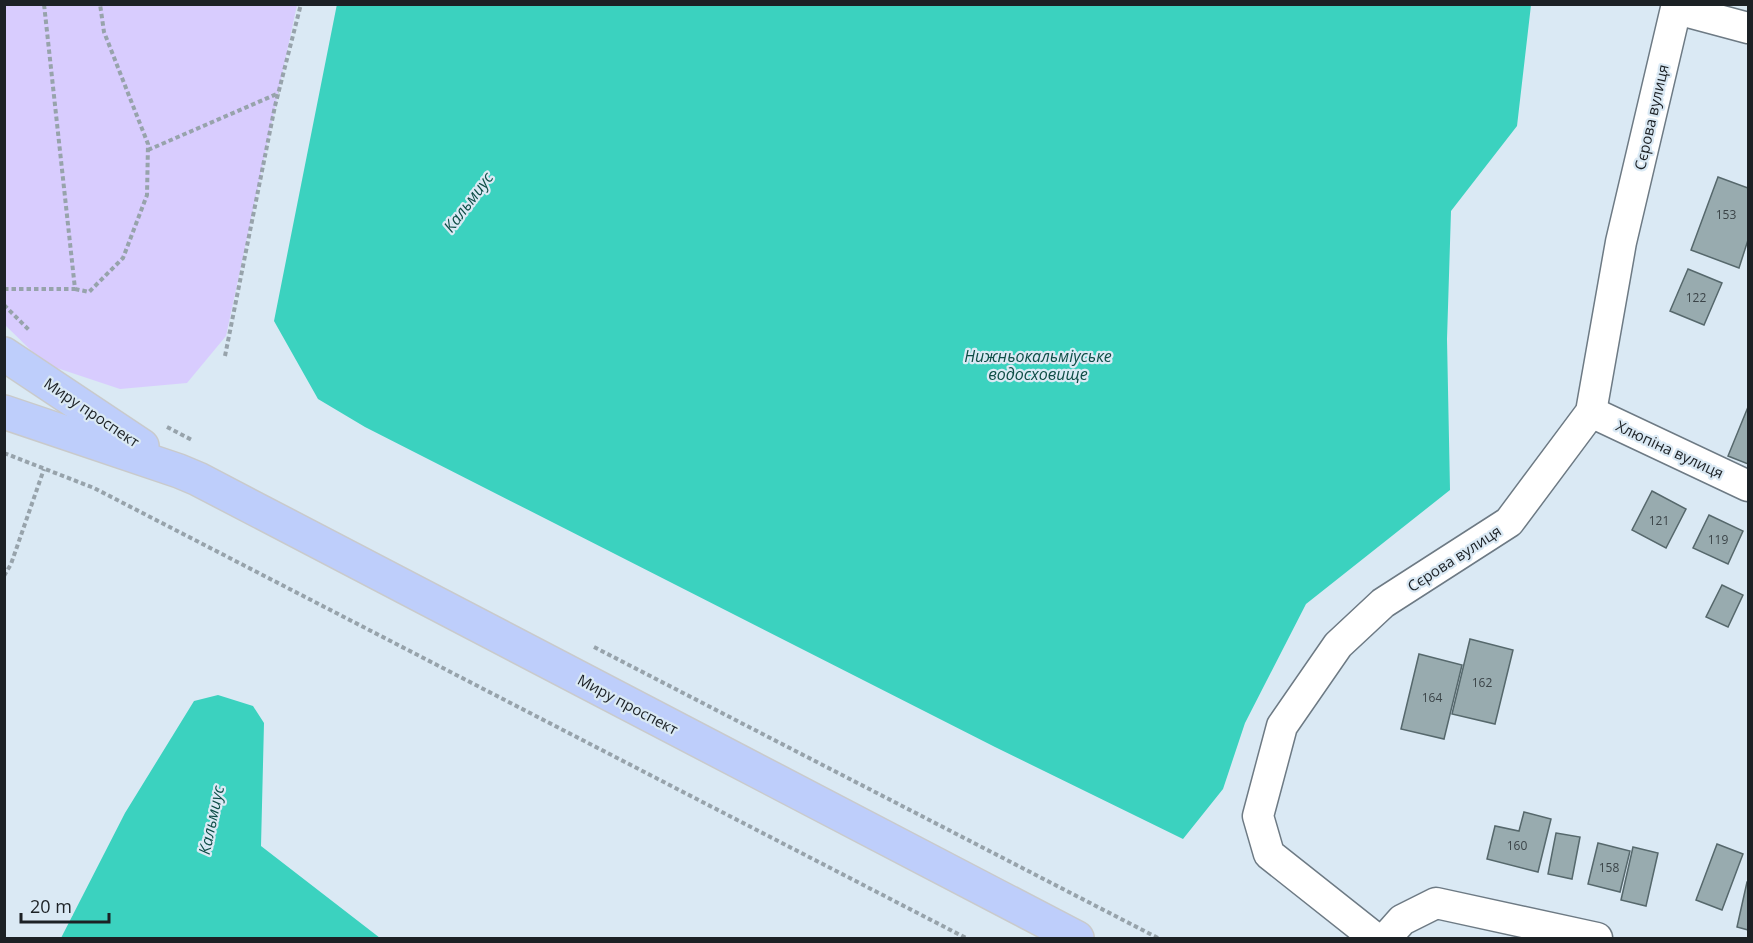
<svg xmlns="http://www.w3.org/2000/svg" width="1753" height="943" font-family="'Open Sans',sans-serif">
<rect width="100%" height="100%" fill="#dae9f4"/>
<polygon fill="#d8ccfe" points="4,5 297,5 226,336 187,383 120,389 45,364 5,325"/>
<g fill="#3bd2bf">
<polygon points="337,4 1531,5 1517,126 1451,211 1447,339 1450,490 1306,604 1245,723 1223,789 1183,839 995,747 365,427 318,399 274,321"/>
<polygon points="218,695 253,706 264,723 261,846 380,938 61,938 125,813 194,701"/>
</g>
<g fill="#98abaf" stroke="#56686c" stroke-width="1.5">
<polygon points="1718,177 1748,188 1748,240 1739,268 1691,250"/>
<polygon points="1688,269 1722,283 1704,325 1670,311"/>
<polygon points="1748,407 1748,464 1728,456"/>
<polygon points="1652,491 1686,509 1666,548 1632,530"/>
<polygon points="1709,515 1743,531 1728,564 1693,548"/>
<polygon points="1722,585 1743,595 1728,627 1706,617"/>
<polygon points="1470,639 1513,650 1495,724 1452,714"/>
<polygon points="1419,654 1462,665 1444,739 1401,729"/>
<polygon points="1524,812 1551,819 1538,872 1487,859 1495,826 1519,831"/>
<polygon points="1556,833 1580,837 1572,879 1548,874"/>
<polygon points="1598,843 1630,851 1620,892 1588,884"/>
<polygon points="1717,844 1743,854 1722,910 1696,900"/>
<polygon points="1633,847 1658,853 1646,906 1621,900"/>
<polygon points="1747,882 1748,882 1748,930 1737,927"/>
</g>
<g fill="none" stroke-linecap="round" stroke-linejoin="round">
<g stroke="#6d7a84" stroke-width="33">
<g id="minor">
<polyline points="1677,9 1748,28"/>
<polyline points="1591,412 1748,486"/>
<polyline points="1375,938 1269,854 1258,816 1282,726 1338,645 1383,603 1509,522 1591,412 1621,242 1677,4"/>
<polyline points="1386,938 1402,920 1436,903 1597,938"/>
</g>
</g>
<g stroke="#c9cacb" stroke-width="36">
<g id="major">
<polyline points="4,354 142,446"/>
<polyline points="4,412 179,471 198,479 1077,938"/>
</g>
</g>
<g stroke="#97a3ab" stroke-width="4" stroke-dasharray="4.5 3" stroke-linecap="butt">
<polyline points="148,150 279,93"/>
<polyline points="4,289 75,289 44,4"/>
<polyline points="75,289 89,292 123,258 147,195 148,144 104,32 100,4"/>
<polyline points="4,305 30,331"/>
<polyline points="225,356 275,106 301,4"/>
<polyline points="167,427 192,440"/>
<polyline points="4,453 94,488 966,938"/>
<polyline points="4,576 11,564 44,469"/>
<polyline points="594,647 1158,938"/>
</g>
<use href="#minor" stroke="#fff" stroke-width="30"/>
<use href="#major" stroke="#becefb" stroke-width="33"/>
</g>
<g text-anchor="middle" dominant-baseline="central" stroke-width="4.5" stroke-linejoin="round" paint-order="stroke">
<g font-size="12" fill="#3b4448">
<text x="1726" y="214">153</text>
<text x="1696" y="297">122</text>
<text x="1659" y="520">121</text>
<text x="1718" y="539">119</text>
<text x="1482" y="682">162</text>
<text x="1432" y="697">164</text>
<text x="1517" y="845">160</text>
<text x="1609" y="867">158</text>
</g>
<g font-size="15" fill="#1c2125" stroke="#dae9f4">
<text transform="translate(1651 117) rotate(-77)">Сєрова вулиця</text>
<text transform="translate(92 412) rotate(34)">Миру проспект</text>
<text transform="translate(1670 449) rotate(25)">Хлюпіна вулиця</text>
<text transform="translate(1454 558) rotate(-33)">Сєрова вулиця</text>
<text transform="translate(628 704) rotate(28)">Миру проспект</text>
</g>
<g font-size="16" font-style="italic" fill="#0e4d46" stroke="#dae9f4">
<text transform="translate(468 202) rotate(-53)">Кальмиус</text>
<text x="1038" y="356">Нижньокальміуське<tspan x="1038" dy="18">водосховище</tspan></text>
<text transform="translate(211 820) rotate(-78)">Кальмиус</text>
</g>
</g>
<rect width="1753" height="943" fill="none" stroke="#1c2125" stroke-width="12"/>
<path d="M21 913v9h88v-9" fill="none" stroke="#1c2125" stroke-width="3"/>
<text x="30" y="913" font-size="18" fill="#1c2125" stroke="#dae9f4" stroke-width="4.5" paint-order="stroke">20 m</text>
</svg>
